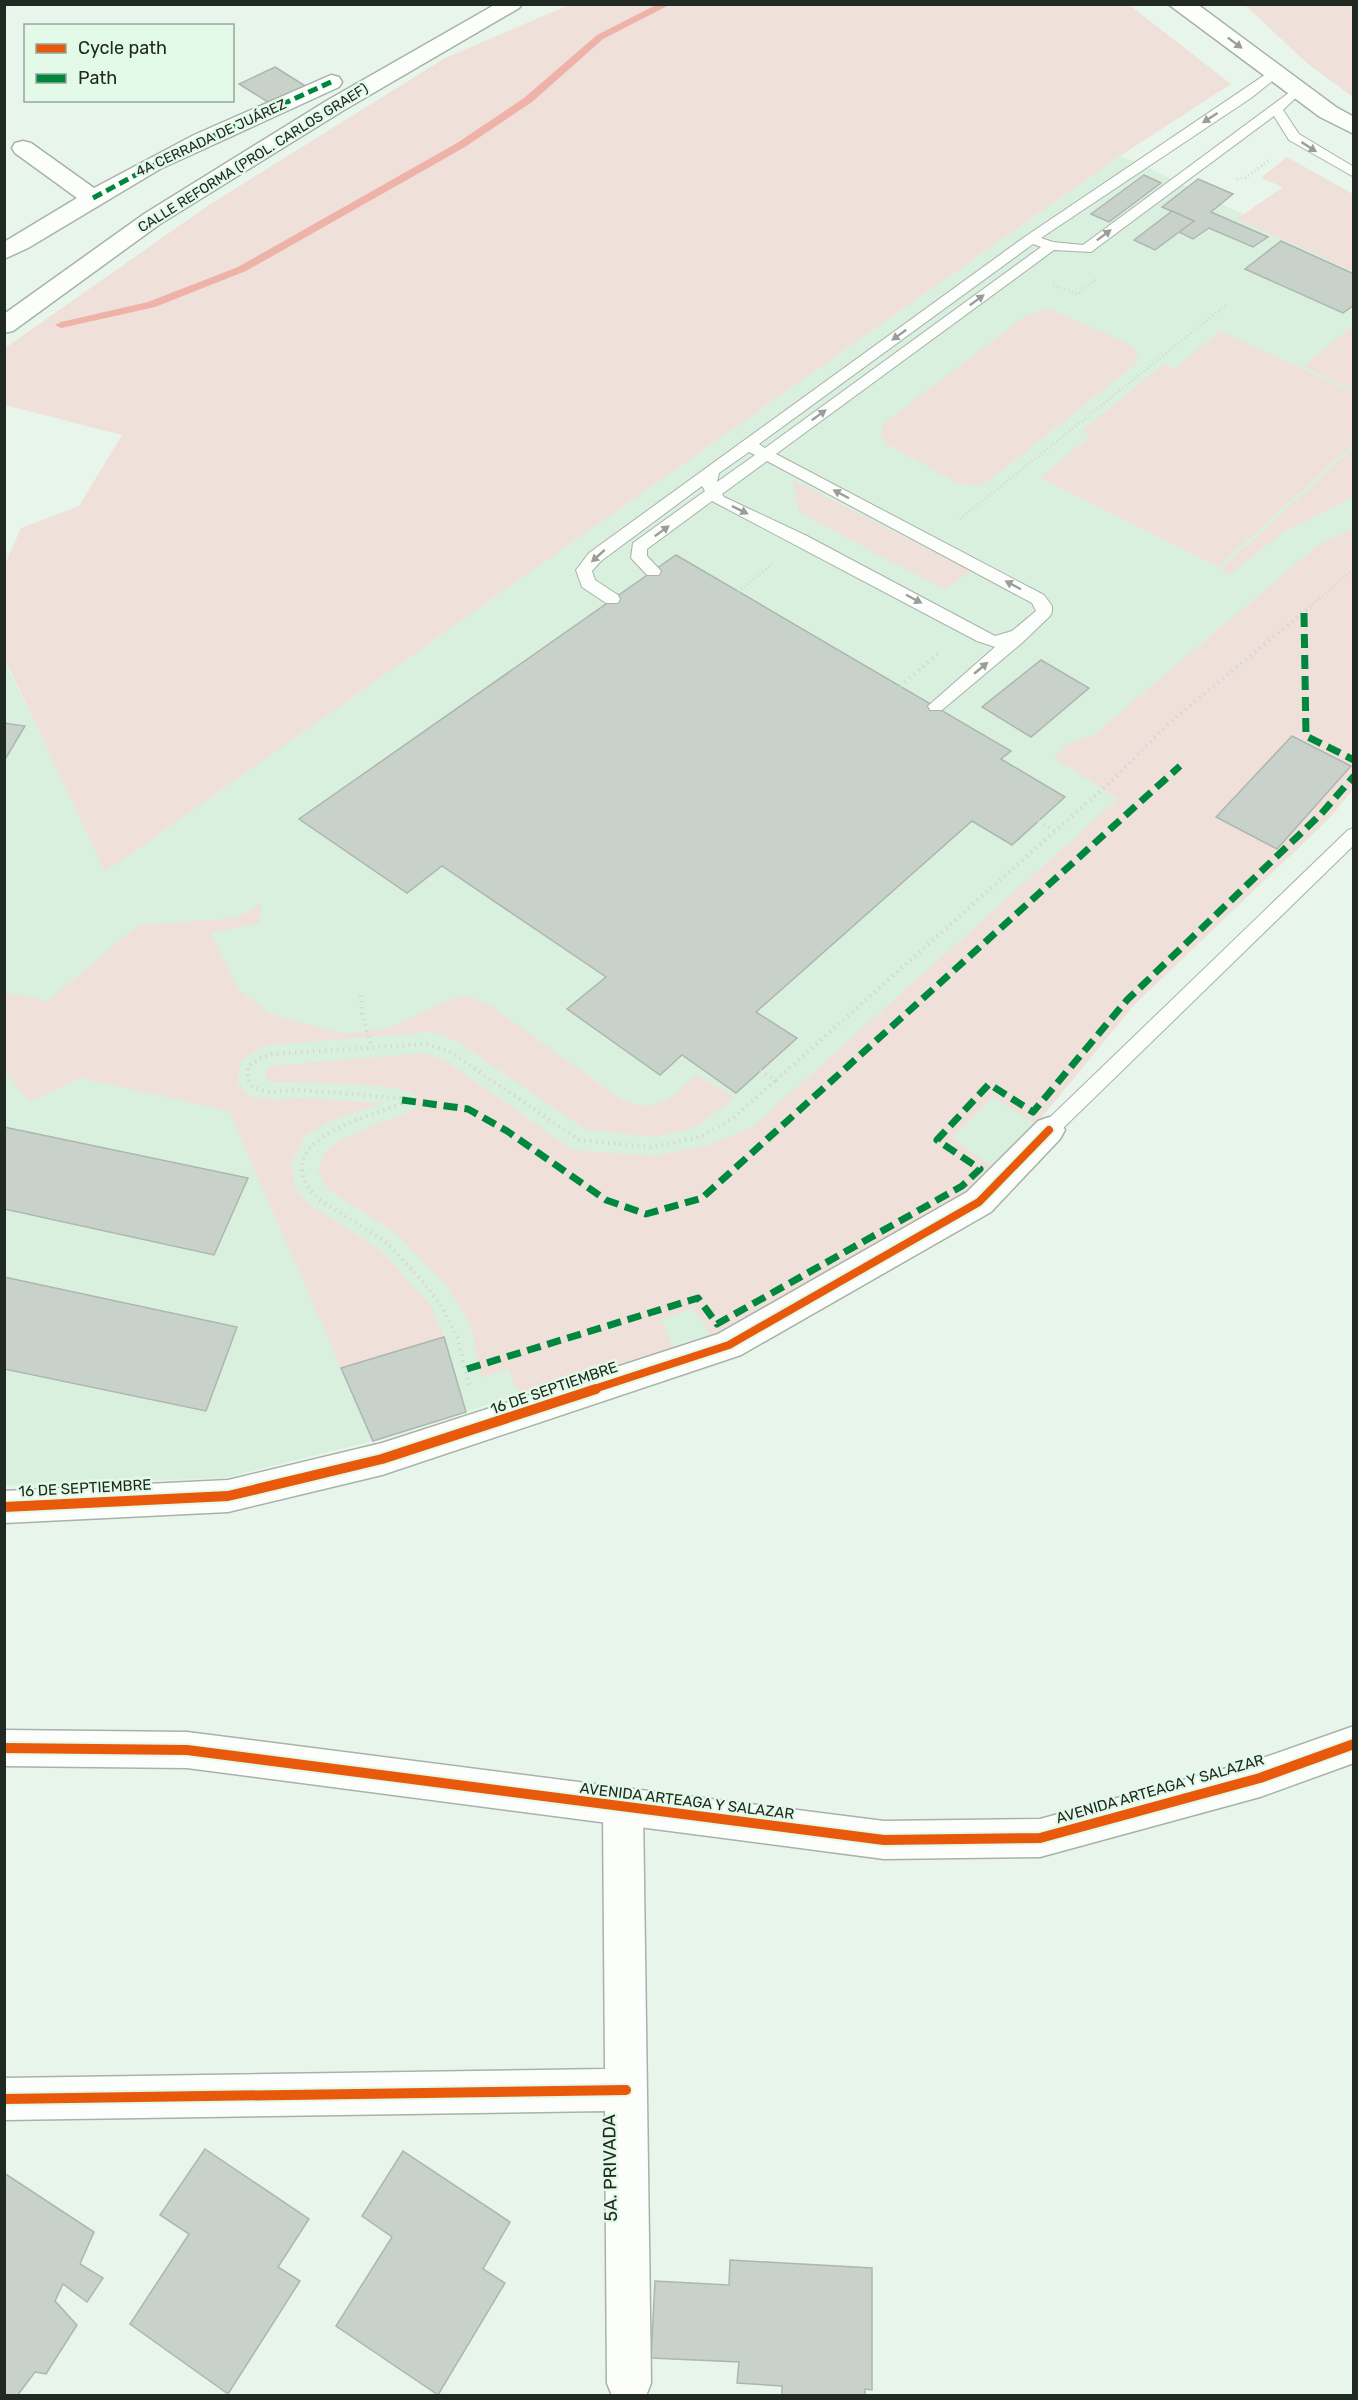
<svg xmlns="http://www.w3.org/2000/svg" width="1358" height="2400" font-family="Rubik,sans-serif">
<rect width="100%" height="100%" fill="#e8f5eb"/>
<polygon fill="#daf0df" points="1120,156 1141,164 1303,244 1353,265 1353,789 1326,822 1134,1005 1041,1118 971,1192 722,1331 373,1441 224,1478 5,1486 4,659 106,871"/>
<g fill="#efe0d9">
<polygon points="1128,4 1231,84 1120,156 105,872 5,659 5,564 21,528 79,506 122,435 5,405 5,348 206,207 445,58 569,5"/>
<polygon points="1245,5 1353,5 1353,97 1308,64"/>
<polygon points="1287,157 1353,194 1353,271 1237,219 1283,187 1261,178"/>
<polygon points="1051,309 1133,346 1138,358 1136,364 990,480 977,486 957,483 887,444 880,434 884,423 1028,314"/>
<polygon points="1353,325 1353,390 1304,366"/>
<polygon points="1220,331 1353,392 1354,443 1218,567 1040,478 1091,435 1083,430 1163,364 1174,369"/>
<polygon points="1353,448 1353,497 1284,532 1230,574 1220,570"/>
<polygon points="793,480 971,571 945,590 799,512"/>
<path d="M1353,529V789L1333,814L1134,1005L1036,1124L993,1097L952,1138L993,1168L971,1192L722,1331L711,1335L693,1308L661,1319L673,1347L519,1395L508,1369L481,1378L471,1326L450,1290L397,1234L328,1189L318,1171C320,1165 322,1158 325,1153C336,1135 394,1120 415,1109L414,1093C379,1083 341,1084 305,1082C292,1081 280,1084 267,1081L265,1073L271,1066L423,1053L441,1059L459,1070L573,1150L654,1156L706,1146L752,1127L1118,799L1054,758L1068,743L1092,736L1317,546Z"/>
<path d="M261,903L260,923L211,933L238,988L270,1014L317,1027L345,1033L369,1032L386,1029L451,999L466,996L488,1004L622,1100C661,1114 669,1098 697,1074L734,1098L695,1128L652,1137L585,1129L455,1040L432,1032L266,1045L240,1061L238,1084L250,1096L277,1100L300,1098L383,1103L332,1120L305,1136L291,1163L295,1188L310,1205L381,1250L431,1306L444,1337L341,1368L229,1111L80,1078L30,1102L5,1072L4,997L8,993L48,1001L138,925L236,918Z"/>
</g>
<g fill="none" stroke-linecap="round" stroke-linejoin="round">
<polygon fill="#eeb2a9" fill-rule="evenodd" points="658,4 671,4 603,39 532,102 465,147 246,271 155,307 61,328 55,325 61,322 148,302 238,267 457,143 524,98 597,35"/>
</g>
<g fill="#c8d2cb" stroke="#adb6af" stroke-width="1.5">
<polygon points="275,67 307,87 271,104 239,84"/>
<polygon points="1144,175 1161,183 1109,222 1091,214"/>
<polygon points="1198,179 1233,194 1211,212 1268,237 1253,247 1209,228 1193,239 1179,232 1194,221 1162,207"/>
<polygon points="1172,211 1194,221 1155,250 1134,240"/>
<polygon points="1281,241 1354,274 1354,305 1343,313 1245,269"/>
<polygon points="676,555 1011,751 1001,759 1065,797 1012,845 972,821 756,1012 797,1038 736,1093 682,1055 660,1075 567,1009 606,977 442,866 407,893 299,819"/>
<polygon points="1041,660 1089,688 1031,737 982,707"/>
<polygon points="4,723 25,726 4,761"/>
<polygon points="1292,736 1351,766 1277,849 1216,817"/>
<polygon points="4,1127 248,1178 214,1255 4,1209"/>
<polygon points="4,1277 237,1327 206,1411 4,1369"/>
<polygon points="444,1337 466,1412 373,1441 341,1368"/>
<polygon points="205,2149 309,2219 278,2267 300,2281 228,2394 130,2324 189,2234 160,2215"/>
<polygon points="403,2151 510,2222 483,2269 505,2283 438,2395 336,2326 392,2237 362,2216"/>
<polygon points="4,2173 94,2232 80,2264 103,2278 87,2302 63,2284 55,2301 77,2325 46,2374 35,2372 17,2396 4,2396"/>
<polygon points="730,2260 872,2268 872,2390 865,2389 865,2396 782,2396 782,2386 737,2383 739,2362 651,2358 655,2281 729,2285"/>
</g>
<g fill="none" stroke-linecap="round" stroke-linejoin="round">
<g stroke="#a8b1aa" stroke-width="2">
<g id="service">
<path d="M1275,68L1281,72L1280,75L1251,98L1041,238L1053,242L1083,245L1298,86L1304,90L1283,110L1299,134L1354,167V177L1289,140L1274,116L1091,252L1054,250L776,454L1044,595L1052,606V612L1050,616L1023,642L942,710H930L928,706L995,647L977,641L712,501L647,549V556L661,571L659,575H647L631,558L633,543L705,491L702,486L601,561L592,571L595,580L618,595L620,599L618,603H606L582,587L576,570L589,553L1026,236ZM1033,244L1041,247L765,448L759,444ZM749,452L755,455L717,482L719,473ZM767,461L1032,603L1036,611L1012,631L995,636L807,536L724,497L722,494Z"/>
<polygon points="1354,828 1354,845 1056,1135 1049,1138 1042,1135 1039,1130 1042,1125 1348,830"/>
</g>
</g>
<g stroke="#a8b1aa" stroke-width="3">
<g id="minor">
<polygon points="331,75 339,77 342,82 339,87 160,169 28,248 4,259 4,242 77,198 15,153 12,148 15,143 23,141 31,143 94,188 194,135"/>
<polygon points="1049,1117 1060,1121 1065,1130 1060,1139 991,1212 741,1355 382,1475 228,1512 4,1523 4,1491 228,1480 382,1443 718,1334 967,1192 1038,1121"/>
<polygon points="623,1789 637,1795 643,1808 651,2383 646,2396 612,2396 607,2383 605,2111 4,2120 4,2078 605,2069 603,1808 609,1795"/>
</g>
</g>
<g stroke="#a8b1aa" stroke-width="3">
<g id="tertiary">
<polygon points="496,4 522,4 519,8 344,110 160,224 13,331 4,333 4,314 144,214 328,100"/>
<polygon points="1168,4 1197,4 1336,107 1354,117 1354,134 1320,117"/>
<polygon points="1354,1726 1354,1763 1260,1797 1040,1857 884,1859 187,1768 4,1766 4,1730 187,1732 884,1821 1040,1819 1260,1759"/>
</g>
</g>
<g stroke="#d4d8d5" stroke-width="3" stroke-dasharray="1 3" stroke-linecap="butt">
<polyline points="1237,179 1245,178 1271,159"/>
<polyline points="1053,285 1078,294 1096,279"/>
<polyline points="960,519 1226,305"/>
<polyline points="738,592 773,563"/>
<polyline points="1310,607 1354,569"/>
</g>
<g stroke="#d4d8d5" stroke-width="4" stroke-dasharray="1.5 4.5" stroke-linecap="butt">
<polyline points="900,686 939,653"/>
<polyline points="1038,821 1055,831 1115,778 1169,723 1311,606"/>
<polyline points="361,995 362,1015 372,1047"/>
<polyline points="760,1071 776,1080 1055,831"/>
<path d="M469,1385L457,1337L443,1309L424,1283L387,1243L318,1199C263,1142 364,1118 401,1104L400,1098L300,1090L269,1092L254,1088L248,1080V1066L262,1057L273,1054L425,1044L449,1051L579,1140L651,1147L700,1137L732,1119L776,1080"/>
</g>
<use href="#service" fill="#fcfefc" fill-rule="evenodd"/>
<use href="#minor" fill="#fcfefc" fill-rule="evenodd"/>
<use href="#tertiary" fill="#fcfefc" fill-rule="evenodd"/>
<polyline stroke="#00873e" stroke-width="5" stroke-dasharray="10 5" stroke-linecap="butt" points="93,198 180,151 331,82"/>
<g stroke="#00873e" stroke-width="7" stroke-dasharray="14 7" stroke-linecap="butt">
<polyline points="1304,613 1306,736 1354,760"/>
<polyline points="402,1100 468,1109 507,1131 606,1200 646,1214 702,1198 1180,766"/>
<polyline points="467,1369 698,1298 717,1324 962,1186 980,1169 937,1140 989,1084 1033,1112 1127,1000 1321,814 1354,776"/>
</g>
<g stroke="#e3fae8" stroke-width="12">
<polyline id="cycleway-far1" points="591,1390 729,1345 979,1202 1049,1130"/>
</g>
<g stroke="#e3fae8" stroke-width="14">
<g id="cycleway">
<polyline points="4,1507 228,1496 382,1459 596,1389"/>
<polyline points="4,1748 187,1750 884,1840 1040,1838 1260,1778 1354,1744"/>
<polyline points="4,2099 626,2090"/>
</g>
</g>
<use href="#cycleway-far1" stroke="#e8590c" stroke-width="8"/>
<use href="#cycleway" stroke="#e8590c" stroke-width="10"/>
</g>
<defs><path id="oneway-solid" d="M-6-.8H1V-3.2L6.5 0L1 3.2V.8H-6Z" transform="scale(1.5)"/></defs>
<g fill="#999e9a">
<use href="#oneway-solid" transform="translate(1235 43) rotate(37)"/>
<use href="#oneway-solid" transform="translate(1210 118) rotate(147)"/>
<use href="#oneway-solid" transform="translate(1309 147) rotate(33)"/>
<use href="#oneway-solid" transform="translate(1104 235) rotate(-37)"/>
<use href="#oneway-solid" transform="translate(977 300) rotate(-36)"/>
<use href="#oneway-solid" transform="translate(899 335) rotate(144)"/>
<use href="#oneway-solid" transform="translate(819 415) rotate(-36)"/>
<use href="#oneway-solid" transform="translate(841 494) rotate(-152)"/>
<use href="#oneway-solid" transform="translate(740 510) rotate(26)"/>
<use href="#oneway-solid" transform="translate(662 531) rotate(-36)"/>
<use href="#oneway-solid" transform="translate(598 556) rotate(138)"/>
<use href="#oneway-solid" transform="translate(1013 585) rotate(-152)"/>
<use href="#oneway-solid" transform="translate(914 599) rotate(28)"/>
<use href="#oneway-solid" transform="translate(981 668) rotate(-40)"/>
</g>
<g text-anchor="middle" dominant-baseline="central" stroke-width="5" stroke-linejoin="round" paint-order="stroke">
<g font-size="14" fill="#202922" stroke="#e3fae8">
<text transform="translate(211 138) rotate(-25)">4A CERRADA DE JUÁREZ</text>
<text transform="translate(253 158) rotate(-32)">CALLE REFORMA (PROL. CARLOS GRAEF)</text>
</g>
<g font-size="15" fill="#202922" stroke="#e3fae8">
<text transform="translate(554 1388) rotate(-19)">16 DE SEPTIEMBRE</text>
<text transform="translate(85 1488) rotate(-3)">16 DE SEPTIEMBRE</text>
<text transform="translate(1160 1789) rotate(-16)">AVENIDA ARTEAGA Y SALAZAR</text>
<text transform="translate(687 1801) rotate(7)">AVENIDA ARTEAGA Y SALAZAR</text>
</g>
<g font-size="18" fill="#202922" stroke="#e3fae8">
<text transform="translate(610 2168) rotate(-91)">5A. PRIVADA</text>
</g>
</g>
<rect width="1358" height="2400" fill="none" stroke="#202922" stroke-width="12"/>
<rect x="24" y="24" width="210" height="78" fill="#e3fae8" stroke="#95a699" stroke-width="1.5"/>
<rect x="36" y="44" width="30" height="9" fill="#e8590c" stroke="#95a699" stroke-width="1.5"/>
<text x="78" y="54" font-size="18" fill="#202922">Cycle path</text>
<rect x="36" y="74" width="30" height="9" fill="#00873e" stroke="#95a699" stroke-width="1.5"/>
<text x="78" y="84" font-size="18" fill="#202922">Path</text>
</svg>
